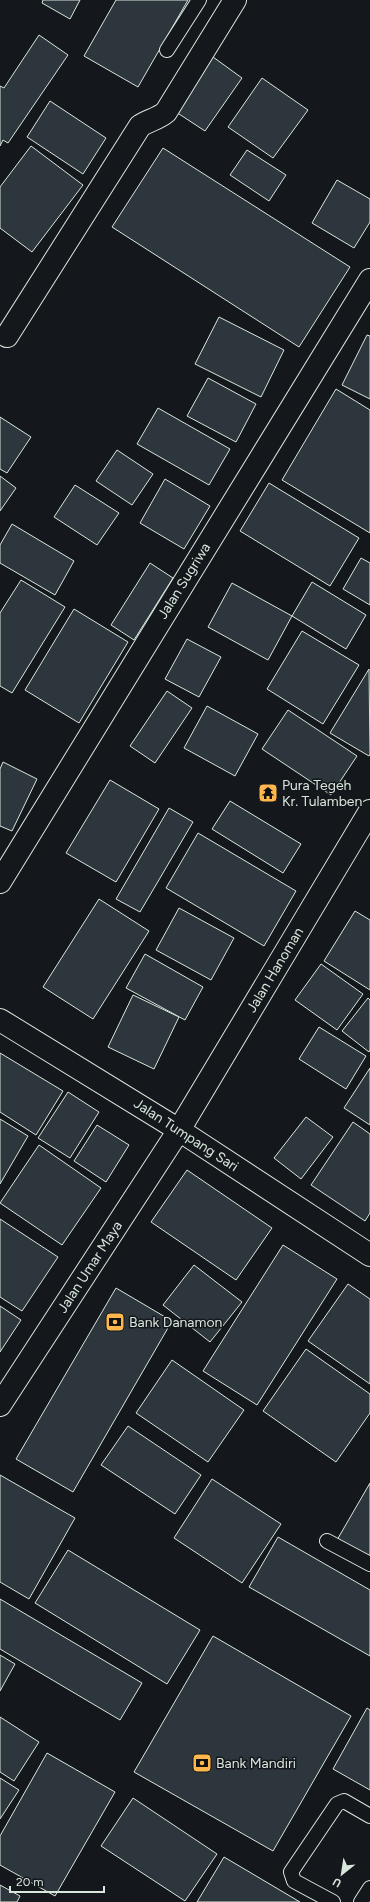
<svg xmlns="http://www.w3.org/2000/svg" width="370" height="1902" font-family="Figtree,sans-serif">
<rect width="100%" height="100%" fill="#14181c"/>
<g fill="#2c363c" stroke="#d8e6dc">
<polygon points="43,0 80,0 70,19 42,3"/>
<polygon points="116,0 188,0 138,87 84,56"/>
<polygon points="39,35 68,55 8,143 3,140 0,146 0,86 4,88"/>
<polygon points="213,57 242,78 205,131 176,112"/>
<polygon points="262,78 308,110 273,158 228,127"/>
<polygon points="50,101 106,138 83,174 27,137"/>
<polygon points="31,146 83,185 32,252 0,228 0,187"/>
<polygon points="163,148 350,267 299,347 112,227"/>
<polygon points="247,150 286,175 269,201 230,175"/>
<polygon points="337,180 370,199 370,222 354,248 312,223"/>
<polygon points="219,317 284,350 261,397 195,364"/>
<polygon points="367,335 370,336 370,399 342,385"/>
<polygon points="208,378 256,404 236,442 187,416"/>
<polygon points="336,389 370,410 370,533 282,480"/>
<polygon points="158,408 230,449 209,485 137,444"/>
<polygon points="0,417 31,437 7,473 0,469"/>
<polygon points="117,450 153,474 132,505 96,481"/>
<polygon points="0,476 16,488 0,511"/>
<polygon points="165,479 210,506 184,549 140,523"/>
<polygon points="269,483 359,538 330,586 240,531"/>
<polygon points="75,485 119,513 97,545 54,517"/>
<polygon points="12,524 74,561 55,595 0,563 0,545"/>
<polygon points="361,558 370,563 370,605 343,589"/>
<polygon points="150,563 173,578 134,640 111,625"/>
<polygon points="21,580 65,607 12,693 0,686 0,613"/>
<polygon points="312,582 366,615 346,649 292,616"/>
<polygon points="232,583 292,616 268,660 208,627"/>
<polygon points="74,609 128,642 79,723 25,690"/>
<polygon points="302,631 359,665 323,724 267,689"/>
<polygon points="187,639 221,657 199,697 165,679"/>
<polygon points="369,669 370,754 369,756 330,733"/>
<polygon points="167,691 192,708 155,763 130,746"/>
<polygon points="207,706 258,734 235,776 184,748"/>
<polygon points="288,710 357,756 331,795 262,749"/>
<polygon points="3,762 37,779 12,831 0,826 0,769"/>
<polygon points="110,780 159,809 116,882 66,853"/>
<polygon points="230,801 301,844 283,873 212,829"/>
<polygon points="169,808 193,822 140,912 116,899"/>
<polygon points="198,833 296,891 264,946 166,888"/>
<polygon points="99,899 149,931 93,1019 43,987"/>
<polygon points="179,908 234,938 211,980 156,950"/>
<polygon points="355,911 370,920 370,990 324,961"/>
<polygon points="145,954 203,987 185,1020 126,988"/>
<polygon points="321,964 363,994 337,1030 295,1000"/>
<polygon points="133,995 179,1017 154,1069 108,1047"/>
<polygon points="368,998 370,1000 370,1050 369,1052 342,1031"/>
<polygon points="319,1027 366,1056 346,1089 299,1059"/>
<polygon points="0,1053 63,1091 36,1135 0,1112"/>
<polygon points="370,1068 370,1125 344,1108"/>
<polygon points="68,1092 99,1112 70,1158 38,1138"/>
<polygon points="306,1117 333,1137 301,1179 274,1158"/>
<polygon points="0,1119 28,1136 0,1184"/>
<polygon points="353,1122 370,1134 370,1213 365,1221 311,1185"/>
<polygon points="97,1125 129,1145 106,1182 74,1161"/>
<polygon points="39,1145 101,1188 62,1245 0,1203"/>
<polygon points="187,1170 272,1228 236,1280 151,1222"/>
<polygon points="0,1219 58,1257 22,1311 0,1297"/>
<polygon points="283,1245 337,1279 257,1405 203,1371"/>
<polygon points="194,1265 242,1302 210,1342 163,1305"/>
<polygon points="348,1284 370,1299 370,1384 308,1341"/>
<polygon points="116,1288 172,1321 73,1492 16,1459"/>
<polygon points="0,1306 21,1320 0,1352"/>
<polygon points="306,1349 370,1394 370,1413 336,1462 263,1411"/>
<polygon points="172,1360 244,1410 208,1462 136,1413"/>
<polygon points="128,1426 201,1475 175,1514 101,1465"/>
<polygon points="0,1475 75,1518 29,1599 0,1582"/>
<polygon points="212,1479 281,1524 242,1583 174,1538"/>
<polygon points="370,1483 370,1559 337,1540"/>
<polygon points="278,1537 370,1590 370,1656 249,1587"/>
<polygon points="68,1550 200,1630 167,1684 35,1603"/>
<polygon points="0,1599 142,1683 120,1720 0,1649"/>
<polygon points="213,1636 351,1716 273,1851 134,1772"/>
<polygon points="0,1655 15,1664 0,1691"/>
<polygon points="367,1708 370,1710 370,1790 333,1769"/>
<polygon points="0,1717 39,1742 14,1781 0,1772"/>
<polygon points="47,1753 115,1792 55,1896 0,1865 0,1836"/>
<polygon points="0,1778 19,1790 0,1819"/>
<polygon points="133,1798 217,1854 185,1901 101,1846"/>
<polygon points="224,1857 300,1902 197,1902"/>
<polygon points="0,1885 20,1896 17,1902 0,1902"/>
</g>
<g fill="none" stroke-linecap="round" stroke-linejoin="round">
<g stroke="#d8e6dc" stroke-width="16">
<g id="lane">
<polyline points="167,50 199,0"/>
<polyline points="327,1541 370,1564"/>
<polyline points="333,1902 294,1881 291,1872 337,1804 344,1801 370,1816"/>
<polyline points="361,1902 370,1888"/>
</g>
</g>
<g stroke="#d8e6dc" stroke-width="24">
<g id="street">
<path d="M7,336L140,126C149,120 158,119 166,112L235,0"/>
<polyline points="0,882 370,280"/>
<polyline points="0,1405 179,1130 370,811"/>
</g>
</g>
<g stroke="#d8e6dc" stroke-width="24">
<polyline id="secondary" points="0,1020 179,1130 370,1255"/>
</g>
<use href="#lane" stroke="#14181c" stroke-width="14"/>
<use href="#street" stroke="#14181c" stroke-width="22"/>
<use href="#secondary" stroke="#14181c" stroke-width="22"/>
</g>
<defs>
<g id="temple-square" transform="scale(1)"><rect x="-9" y="-9" width="18" height="18" rx="4" fill="#ffb74d" stroke="#14181c"/><path d="M0-6L5-2H3V0L6.5 2.5H4V6H1.5V3h-3V6H-4V2.5H-6.5L-3 0V-2H-5Z" fill="#111"/></g>
<g id="bank-square" transform="scale(1)"><rect x="-9" y="-9" width="18" height="18" rx="4" fill="#ffb74d" stroke="#14181c"/><path d="M-6-4H6V4H-6ZM0-2.3a2.3 2.3 0 1 0 0 4.6a2.3 2.3 0 1 0 0-4.6Z" fill="#111"/></g>
</defs>
<g fill-rule="evenodd">
<use href="#temple-square" x="268" y="793"/>
<use href="#bank-square" x="115" y="1322"/>
<use href="#bank-square" x="202" y="1763"/>
</g>
<g text-anchor="middle" dominant-baseline="central" stroke-width="3" stroke-linejoin="round" paint-order="stroke">
<g font-size="14" fill="#d8e6dc" stroke="#14181c">
<text transform="translate(184 581) rotate(-58)">Jalan Sugriwa</text>
<text transform="translate(275 970) rotate(-59)">Jalan Hanoman</text>
<text transform="translate(186 1135) rotate(33)">Jalan Tumpang Sari</text>
<text transform="translate(90 1267) rotate(-57)">Jalan Umar Maya</text>
</g>
<g font-size="14" fill="#d8e6dc" stroke="#14181c" text-anchor="start">
<text x="282" y="785">Pura Tegeh<tspan x="282" dy="16">Kr. Tulamben</tspan></text>
<text x="129" y="1322">Bank Danamon</text>
<text x="216" y="1763">Bank Mandiri</text>
</g>
</g>
<g transform="translate(342 1874) rotate(210)" stroke="#14181c" stroke-width="3" paint-order="stroke">
<path d="M0-3L7 15L0 10L-7 15Z" fill="#d8e6dc"/>
<text y="-6" font-size="11" font-weight="bold" text-anchor="middle" fill="#d8e6dc">U</text>
</g>
<path d="M10 1886v6h94v-6" fill="none" stroke="#d8e6dc" stroke-width="2"/>
<text x="16" y="1886" font-size="12" fill="#d8e6dc" stroke="#14181c" stroke-width="3" paint-order="stroke">20 m</text>
</svg>
